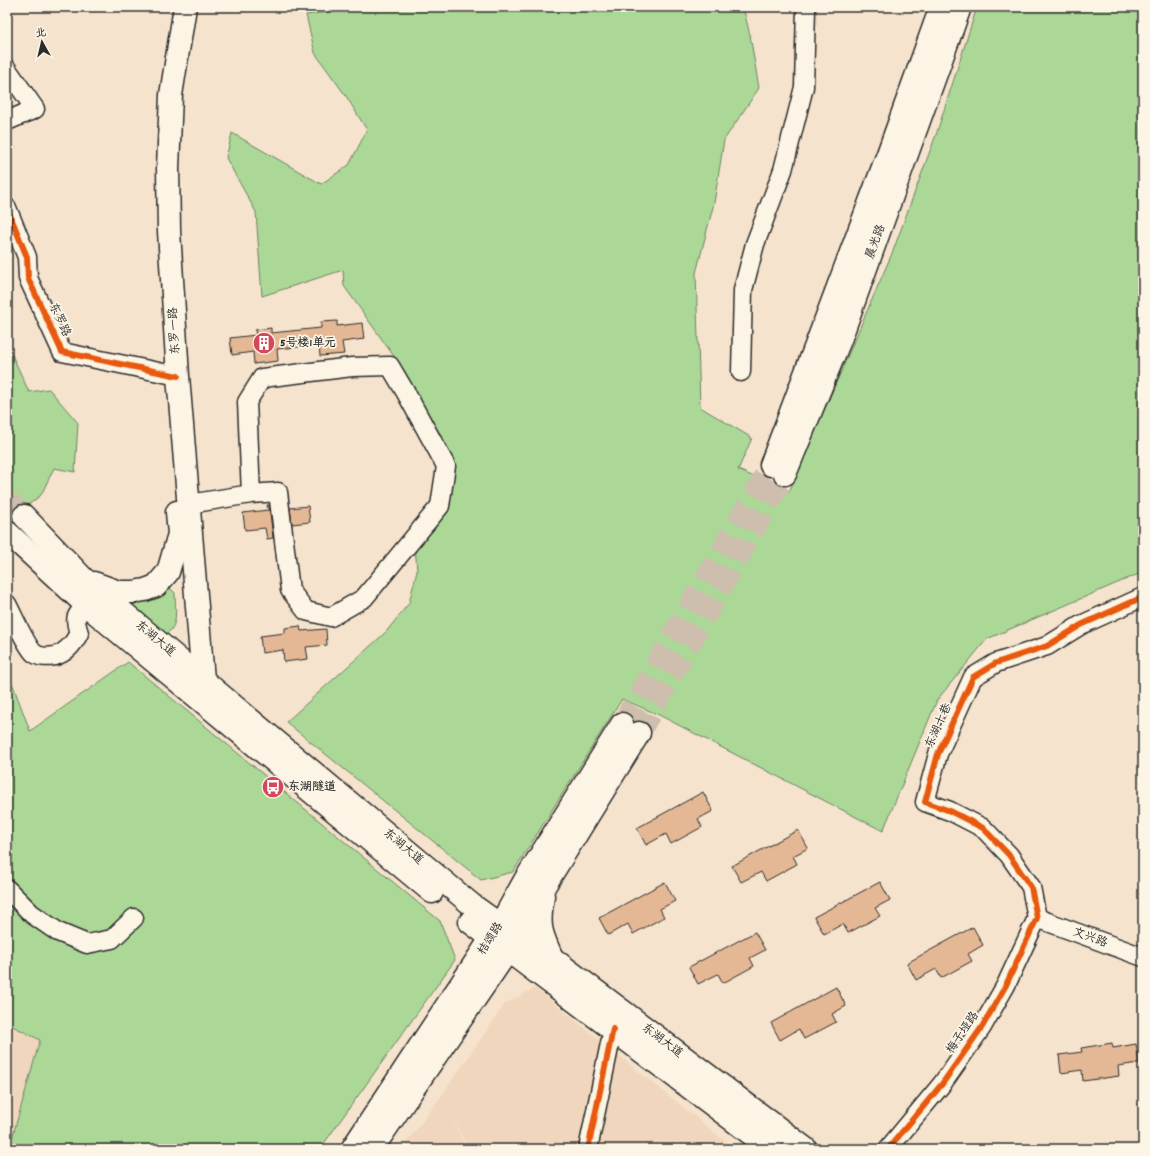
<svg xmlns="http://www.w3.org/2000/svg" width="1150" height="1156" font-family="Dekko,'LXGW WenKai TC',sans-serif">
<rect width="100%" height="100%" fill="#f5e3cd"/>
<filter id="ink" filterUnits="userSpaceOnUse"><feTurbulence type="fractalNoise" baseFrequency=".025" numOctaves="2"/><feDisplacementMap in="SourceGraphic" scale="8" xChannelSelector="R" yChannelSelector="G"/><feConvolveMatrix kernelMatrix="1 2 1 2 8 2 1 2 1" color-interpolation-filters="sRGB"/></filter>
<g filter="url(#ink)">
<g fill="#f0d6bc">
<polygon points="535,988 735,1149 469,1149 449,1113 467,1149 402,1149 440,1098 505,1004"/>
<polygon points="7,1023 40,1039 9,1149 7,1149"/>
</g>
<g fill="#abd897" stroke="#6b8261">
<polygon points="363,7 743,7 750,35 759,88 724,140 714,203 696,273 700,407 752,438 738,470 789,492 893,251 937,132 977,7 1143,7 1143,572 987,639 937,700 883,831 659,715 622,699 513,872 481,880 286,722 386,632 409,603 417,571 415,545 420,537 448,453 441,435 409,382 403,369 344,286 343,270 262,296 256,212 226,158 232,133 321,184 349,165 367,130 346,96 315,53 306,15"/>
<polygon points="7,344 29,392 49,389 78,423 75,472 54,468 41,495 7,522"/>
<path d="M167,585L175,593C175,608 180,631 162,635L126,608C134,601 138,605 147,601C155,598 161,591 167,585Z"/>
<polygon points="128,662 440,921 455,960 320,1149 9,1149 40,1040 7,1023 7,669 30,731"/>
</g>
<g fill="#e5b895" stroke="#2b2b2b">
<polygon points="337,321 337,326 362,323 364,339 342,342 344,354 320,356 319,345 277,349 278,361 254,364 253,352 232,355 230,338 256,335 255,330 271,328 271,333 321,328 321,322"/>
<polygon points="267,505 269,505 273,538 267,539 265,528 245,530 243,513 268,510"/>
<polygon points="308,506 310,522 292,524 290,508"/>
<polygon points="300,626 301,631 326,629 327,645 306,647 308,659 284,662 283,650 262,653 260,636 285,633 285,628"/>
<polygon points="703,792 713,811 698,819 702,827 671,844 666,834 646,845 637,828"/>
<polygon points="798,830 808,848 793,856 797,864 766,881 761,872 741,882 732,866"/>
<polygon points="665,882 675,901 660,909 664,917 633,934 628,924 608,935 599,918"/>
<polygon points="880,882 890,900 875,908 880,916 848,933 843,924 824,934 814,917"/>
<polygon points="973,927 983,945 968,954 972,961 941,978 936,969 916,980 907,963"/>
<polygon points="755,932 765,950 750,958 754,966 723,983 718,974 698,984 689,967"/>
<polygon points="836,987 846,1006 832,1014 836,1022 804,1039 799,1029 780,1040 771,1023"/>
<polygon points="1112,1043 1113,1048 1136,1044 1139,1063 1118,1066 1119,1076 1083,1081 1082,1070 1061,1073 1059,1055 1082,1052 1081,1048"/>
</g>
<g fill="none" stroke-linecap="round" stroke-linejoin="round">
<g stroke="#cdbead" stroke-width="22" stroke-dasharray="22 11" stroke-linecap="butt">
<polyline points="7,501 24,516"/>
<polyline points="622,724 771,465"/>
<polyline points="639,733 785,474"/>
</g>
<g stroke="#2b2b2b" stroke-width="21">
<g id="minor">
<polyline points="7,69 35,109 7,121"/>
<polyline points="7,208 27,257 28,278 62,352 178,376"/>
<polyline points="741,372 743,290 755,244 783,170 804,87 806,7"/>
<polyline points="189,504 251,494 278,492 290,590 306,611 331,617 364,598 440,506 446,466 406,393 390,366 352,367 262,378 247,402 251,494"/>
<path d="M7,604C13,615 26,646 34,653C40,658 48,657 55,656C66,653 74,643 79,633C74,618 75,616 86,605"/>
<polyline points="7,889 32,914 58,932 87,944 112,939 134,918"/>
<polyline points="1037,918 1031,887 1009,855 983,828 950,811 925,802 938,754 973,677 996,663 1047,646 1081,625 1143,597"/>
<polyline points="1037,918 1143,957"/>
<polyline points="588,1149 613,1029"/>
<polyline points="888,1149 942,1084 982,1027 1006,985 1037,918"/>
</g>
</g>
<g stroke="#2b2b2b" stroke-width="25">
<g id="major">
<polyline points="185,7 171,95 168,168 169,231 178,376 203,680"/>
<polyline points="771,465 888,154 941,7"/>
<polyline points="785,474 840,340 960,7"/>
<polyline points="24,516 84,579 203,680 472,905 500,925 552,958 806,1149"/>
<polyline points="7,532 86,605 432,892"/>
<polyline points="94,583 119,592 133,592 145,590 156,586 168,572 179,534 177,512"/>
<path d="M543,896C538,926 540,931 552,958"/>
<polyline points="470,922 771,1149"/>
<polyline points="352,1149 500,925 525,880 622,724"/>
<polyline points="372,1149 518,936 545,885 639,733"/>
</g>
</g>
<use href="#minor" stroke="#fcf5e5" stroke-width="18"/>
<use href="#major" stroke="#fcf5e5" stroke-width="22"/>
<g stroke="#fcf5e5" stroke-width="8">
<g id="cycleway">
<polyline points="7,208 27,257 28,278 62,352 178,376"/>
<polyline points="588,1149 613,1029"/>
<polyline points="888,1149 942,1084 982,1027 1006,985 1037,918 1031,887 1009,855 983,828 950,811 925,802 938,754 973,677 996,663 1047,646 1081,625 1143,597"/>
</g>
</g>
<use href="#cycleway" stroke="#e8590c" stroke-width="6"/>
</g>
</g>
<defs>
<g id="building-disc" transform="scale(1.15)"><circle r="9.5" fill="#d1495b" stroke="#fcf5e5"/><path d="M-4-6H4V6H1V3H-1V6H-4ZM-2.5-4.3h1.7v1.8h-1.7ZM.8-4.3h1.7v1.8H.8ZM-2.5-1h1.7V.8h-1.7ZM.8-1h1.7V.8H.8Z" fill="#fff"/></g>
<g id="bus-disc" transform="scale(1.15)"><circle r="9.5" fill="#d1495b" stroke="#fcf5e5"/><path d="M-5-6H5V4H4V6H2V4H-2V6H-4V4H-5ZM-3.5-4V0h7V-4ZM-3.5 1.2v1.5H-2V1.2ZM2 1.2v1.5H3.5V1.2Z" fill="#fff"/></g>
</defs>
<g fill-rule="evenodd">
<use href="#building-disc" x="264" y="343"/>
<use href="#bus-disc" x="273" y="787"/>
</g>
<g text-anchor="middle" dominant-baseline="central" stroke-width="3.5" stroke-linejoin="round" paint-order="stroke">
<g font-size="12" fill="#2b2b2b" stroke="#fcf5e5">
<text transform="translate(876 242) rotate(-70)">晨光路</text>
<text transform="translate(59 320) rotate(65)">东罗路</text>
<text transform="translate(175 331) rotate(-93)">东罗一路</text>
<text transform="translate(155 639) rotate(40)">东湖大道</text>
<text transform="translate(939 726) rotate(-66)">东湖十巷</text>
<text transform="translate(403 847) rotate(40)">东湖大道</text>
<text transform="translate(1090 938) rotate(20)">文兴路</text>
<text transform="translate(491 939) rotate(-57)">桔颂路</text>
<text transform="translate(963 1033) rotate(-56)">梅子垭路</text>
<text transform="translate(662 1041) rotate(37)">东湖大道</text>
</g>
<g font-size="12" font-weight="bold" fill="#2b2b2b" stroke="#fcf5e5" text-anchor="start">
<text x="280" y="343">5号楼1单元</text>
<text x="288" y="787">东湖隧道</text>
</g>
</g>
<rect width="1150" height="1156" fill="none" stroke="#fcf5e5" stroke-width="24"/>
<rect x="12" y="12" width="1126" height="1132" fill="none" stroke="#2b2b2b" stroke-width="1.5" filter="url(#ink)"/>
<g transform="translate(42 42) rotate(352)" stroke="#fcf5e5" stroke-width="3" paint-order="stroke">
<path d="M0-3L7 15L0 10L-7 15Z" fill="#2b2b2b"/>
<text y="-6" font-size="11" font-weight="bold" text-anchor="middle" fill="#2b2b2b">北</text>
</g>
</svg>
